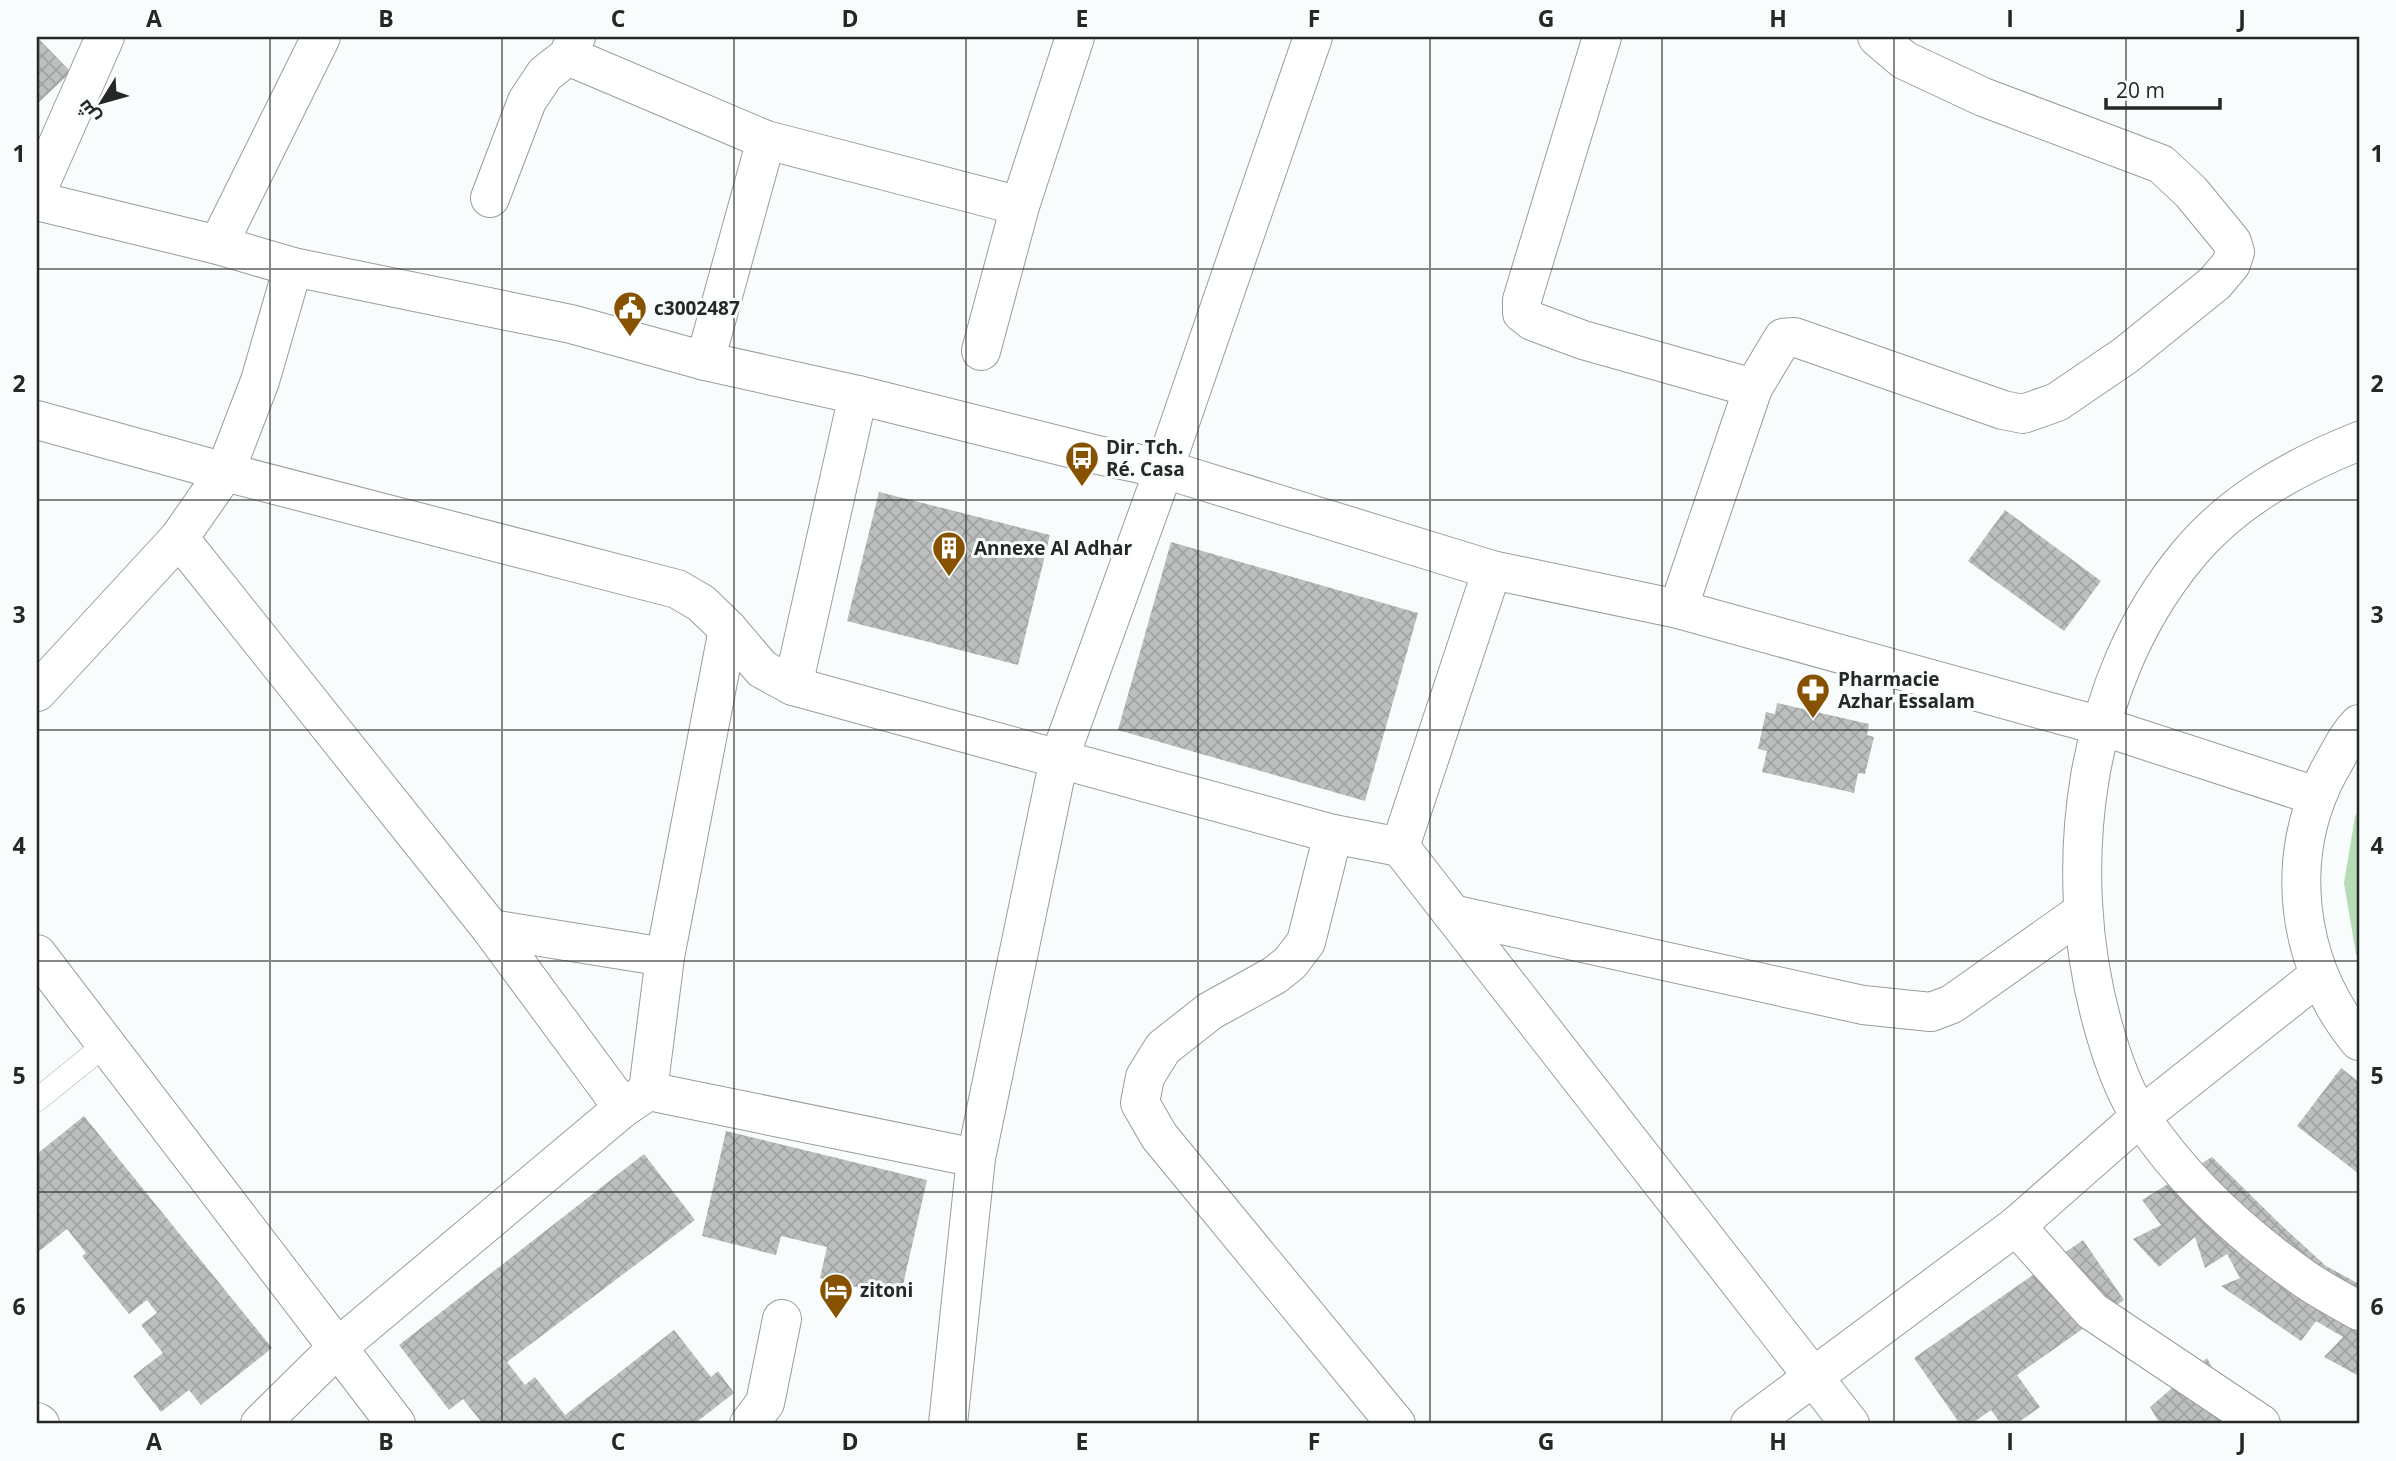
<svg xmlns="http://www.w3.org/2000/svg" width="2396" height="1461" font-family="'Open Sans',Cairo,sans-serif">
<defs>
<pattern id="building-cross-hatch" width="8" height="8" patternUnits="userSpaceOnUse" patternTransform="scale(1.75)"><rect width="8" height="8" fill="#bcbfbe"/><path d="M0 0l8 8M0 8l8-8" fill="none" stroke="#a1a4a3"/></pattern>
</defs>
<rect width="100%" height="100%" fill="#f8fcfc"/>
<polygon fill="#b6dcb5" points="2359,809 2359,961 2356,954 2344,883 2355,817"/>
<g fill="url(#building-cross-hatch)">
<polygon points="37,37 71,72 37,104"/>
<polygon points="879,492 1050,535 1018,665 847,621"/>
<polygon points="2005,510 2101,581 2064,631 1968,561"/>
<polygon points="1171,542 1418,613 1365,801 1118,730"/>
<polygon points="1777,703 1869,724 1867,735 1874,737 1865,774 1858,773 1854,793 1762,772 1767,751 1758,749 1766,712 1775,714"/>
<polygon points="2341,1068 2359,1082 2359,1174 2297,1126"/>
<polygon points="84,1116 272,1348 201,1405 189,1390 161,1412 133,1376 163,1353 141,1325 157,1313 147,1300 129,1314 82,1256 86,1253 67,1229 37,1253 37,1154"/>
<polygon points="726,1131 927,1180 900,1298 820,1278 827,1247 781,1236 776,1255 702,1236"/>
<polygon points="644,1154 695,1220 507,1362 525,1385 535,1377 565,1415 674,1330 711,1377 718,1371 734,1393 694,1424 483,1424 463,1399 449,1410 399,1345"/>
<polygon points="2212,1157 2280,1224 2326,1266 2359,1284 2359,1376 2324,1357 2343,1337 2316,1321 2301,1341 2221,1286 2240,1278 2227,1254 2205,1268 2195,1237 2159,1267 2133,1239 2161,1225 2142,1200"/>
<polygon points="2083,1240 2124,1300 2017,1375 2040,1407 2016,1424 2001,1424 1991,1410 1971,1424 1960,1424 1914,1358"/>
<polygon points="2207,1358 2242,1424 2160,1424 2150,1407"/>
</g>
<g fill="none" stroke-linecap="round" stroke-linejoin="round">
<g stroke="#999d9d" stroke-width="24">
<polyline id="lane" points="37,1100 106,1044"/>
</g>
<g stroke="#999d9d" stroke-width="40">
<g id="street">
<polyline points="1602,37 1522,300 1522,313 1532,321 1583,340 1753,388"/>
<polyline points="568,56 766,140 1020,206"/>
<polyline points="37,191 105,37"/>
<polyline points="490,198 527,101 545,74 568,56 576,37"/>
<polyline points="37,201 218,245 293,267 571,324 705,361 858,395 1093,454 1164,469 1492,570 1678,609 2101,726 2316,796"/>
<polyline points="218,245 321,37"/>
<polyline points="981,351 1020,206 1075,37"/>
<polyline points="705,361 766,140"/>
<polyline points="37,420 225,472 677,589 701,603 728,629 762,669 793,686 1333,834 1400,847 1850,1424"/>
<path d="M2359,441C2294,467 2232,501 2187,556C2083,682 2060,868 2102,1022C2111,1055 2123,1091 2142,1119C2184,1181 2241,1234 2302,1277C2320,1290 2340,1300 2359,1311"/>
<polyline points="179,538 491,929 623,1108"/>
<polyline points="1678,609 1753,388 1783,338 1794,337 2003,410 2023,414 2057,402 2126,355 2215,283 2231,264 2235,252 2232,242 2191,192 2161,164 1983,97 1904,60 1877,37"/>
<polyline points="793,686 858,395"/>
<polyline points="37,692 179,538 225,472 260,381 293,267"/>
<path d="M2359,724C2346,737 2339,754 2330,769C2282,857 2296,965 2359,1041"/>
<polyline points="1333,834 1306,942 1290,963 1275,975 1210,1011 1163,1048 1145,1077 1140,1103 1159,1136 1396,1424"/>
<polyline points="1400,847 1492,570"/>
<polyline points="1452,914 1863,1005 1931,1012 1952,1004 2082,912"/>
<polyline points="491,929 665,957"/>
<polyline points="37,954 396,1424"/>
<polyline points="648,1091 665,957 728,629"/>
<polyline points="2016,1226 2092,1311 2261,1424"/>
<polyline points="37,1422 40,1424"/>
<polyline points="260,1424 337,1348 623,1108 648,1091 976,1158"/>
<polyline points="749,1424 765,1403 782,1319"/>
<polyline points="948,1424 976,1158 1059,759 1164,469 1313,37"/>
<polyline points="1750,1424 2016,1226 2140,1117 2318,976"/>
</g>
</g>
<use href="#lane" stroke="#fff" stroke-width="23"/>
<use href="#street" stroke="#fff" stroke-width="38"/>
</g>
<path fill="none" stroke="#262727" stroke-width="2" stroke-opacity="0.55" d="M270,37V1424M502,37V1424M734,37V1424M966,37V1424M1198,37V1424M1430,37V1424M1662,37V1424M1894,37V1424M2126,37V1424M37,269H2359M37,500H2359M37,730H2359M37,961H2359M37,1192H2359"/>
<defs>
<g id="civic-pin" transform="scale(1.75)"><path d="M0 17L-7.5 6A9.5 9.5 0 1 1 7.5 6Z" fill="#875200" stroke="#f8fcfc"/><path d="M-.6-6.5H3V-4.5H.6V-3L4-1V1h2V6H-6V1h2V-1L-.6-3ZM-1.2 2.5V6h2.4V2.5Z" fill="#fff"/></g>
<g id="bus-pin" transform="scale(1.75)"><path d="M0 17L-7.5 6A9.5 9.5 0 1 1 7.5 6Z" fill="#875200" stroke="#f8fcfc"/><path d="M-5-6H5V4H4V6H2V4H-2V6H-4V4H-5ZM-3.5-4V0h7V-4ZM-3.5 1.2v1.5H-2V1.2ZM2 1.2v1.5H3.5V1.2Z" fill="#fff"/></g>
<g id="building-pin" transform="scale(1.75)"><path d="M0 17L-7.5 6A9.5 9.5 0 1 1 7.5 6Z" fill="#875200" stroke="#f8fcfc"/><path d="M-4-6H4V6H1V3H-1V6H-4ZM-2.5-4.3h1.7v1.8h-1.7ZM.8-4.3h1.7v1.8H.8ZM-2.5-1h1.7V.8h-1.7ZM.8-1h1.7V.8H.8Z" fill="#fff"/></g>
<g id="pharmacy-pin" transform="scale(1.75)"><path d="M0 17L-7.5 6A9.5 9.5 0 1 1 7.5 6Z" fill="#875200" stroke="#f8fcfc"/><path d="M-2-6h4v4h4v4h-4v4h-4v-4h-4v-4h4Z" fill="#fff"/></g>
<g id="hotel-pin" transform="scale(1.75)"><path d="M0 17L-7.5 6A9.5 9.5 0 1 1 7.5 6Z" fill="#875200" stroke="#f8fcfc"/><path d="M-6-4.5h1.5V1H6V5H4.5V3h-9V5H-6ZM-4 0a1.8 1.8 0 1 1 3.6 0ZM.5 0V-2.5h3Q6-2.5 6 0Z" fill="#fff"/></g>
</defs>
<g fill-rule="evenodd">
<use href="#civic-pin" x="630" y="308"/>
<use href="#bus-pin" x="1082" y="458"/>
<use href="#building-pin" x="949" y="548"/>
<use href="#pharmacy-pin" x="1813" y="690"/>
<use href="#hotel-pin" x="836" y="1290"/>
</g>
<g text-anchor="middle" dominant-baseline="central" stroke-width="6" stroke-linejoin="round" paint-order="stroke">
<g font-size="19" font-weight="bold" fill="#262727" stroke="#f8fcfc" text-anchor="start">
<text x="654" y="308">c3002487</text>
<text x="1106" y="447">Dir. Tch.<tspan x="1106" dy="22">Ré. Casa</tspan></text>
<text x="974" y="548">Annexe Al Adhar</text>
<text x="1838" y="679">Pharmacie<tspan x="1838" dy="22">Azhar Essalam</tspan></text>
<text x="860" y="1290">zitoni</text>
</g>
</g>
<rect width="2396" height="1461" fill="none" stroke="#f8fcfc" stroke-width="77"/>
<g transform="translate(102 102) rotate(233)" stroke="#f8fcfc" stroke-width="5" paint-order="stroke">
<path d="M0-5L12 26L0 18L-12 26Z" fill="#262727"/>
<text y="-10" font-size="19" font-weight="bold" text-anchor="middle" fill="#262727">ش</text>
</g>
<path d="M2106 98v10h114v-10" fill="none" stroke="#262727" stroke-width="3.5"/>
<text x="2116" y="98" font-size="21" fill="#262727" stroke="#f8fcfc" stroke-width="5" paint-order="stroke">20 m</text>
<rect x="38" y="38" width="2320" height="1384" fill="none" stroke="#262727" stroke-width="2.5"/>
<g font-size="23" text-anchor="middle" font-weight="bold" fill="#262727">
<text x="154" y="27">A</text>
<text x="386" y="27">B</text>
<text x="618" y="27">C</text>
<text x="850" y="27">D</text>
<text x="1082" y="27">E</text>
<text x="1314" y="27">F</text>
<text x="1546" y="27">G</text>
<text x="1778" y="27">H</text>
<text x="2010" y="27">I</text>
<text x="2242" y="27">J</text>
<text x="19" y="162">1</text>
<text x="2377" y="162">1</text>
<text x="19" y="392">2</text>
<text x="2377" y="392">2</text>
<text x="19" y="623">3</text>
<text x="2377" y="623">3</text>
<text x="19" y="854">4</text>
<text x="2377" y="854">4</text>
<text x="19" y="1084">5</text>
<text x="2377" y="1084">5</text>
<text x="19" y="1315">6</text>
<text x="2377" y="1315">6</text>
<text x="154" y="1450">A</text>
<text x="386" y="1450">B</text>
<text x="618" y="1450">C</text>
<text x="850" y="1450">D</text>
<text x="1082" y="1450">E</text>
<text x="1314" y="1450">F</text>
<text x="1546" y="1450">G</text>
<text x="1778" y="1450">H</text>
<text x="2010" y="1450">I</text>
<text x="2242" y="1450">J</text>
</g>
</svg>
